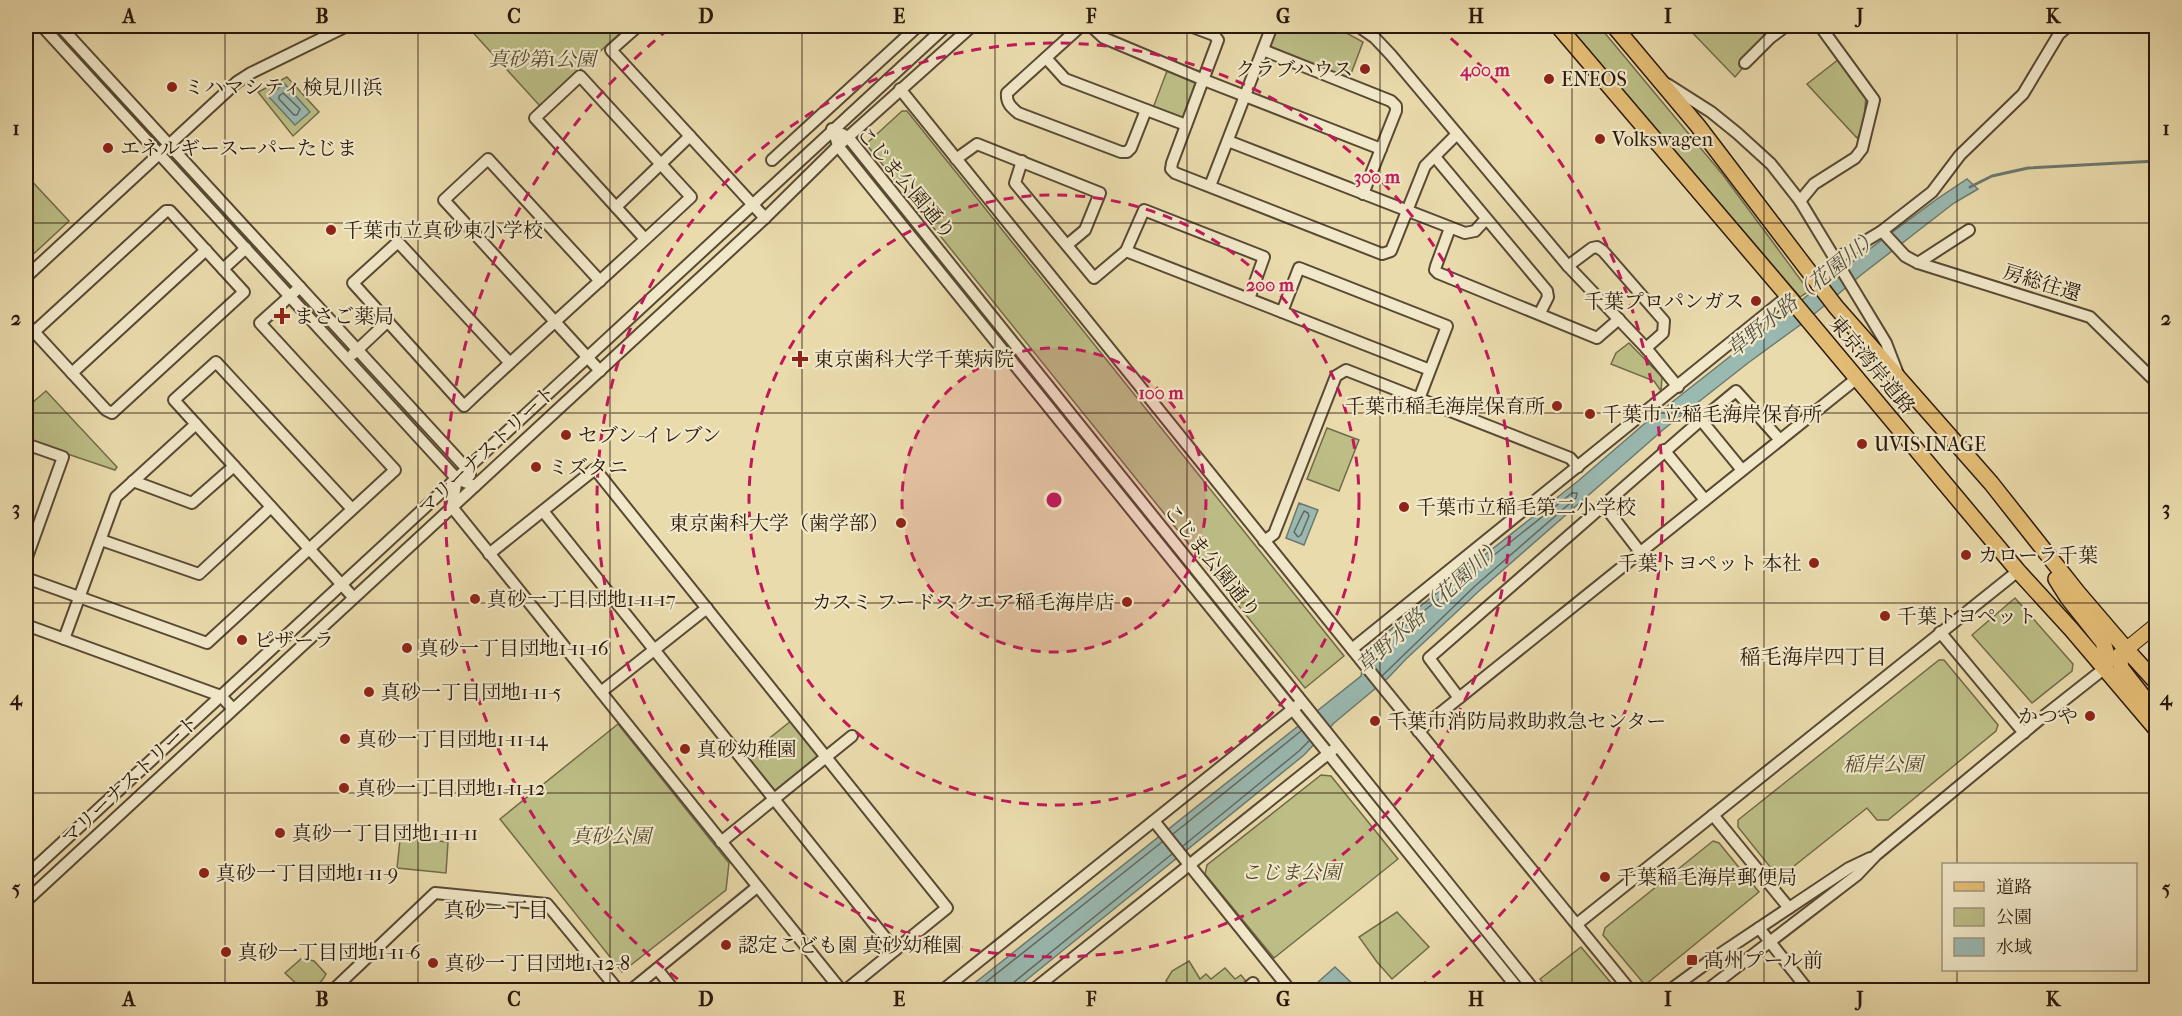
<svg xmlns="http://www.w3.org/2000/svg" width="2182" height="1016" font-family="'IM FELL French Canon','Noto Serif JP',serif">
<rect width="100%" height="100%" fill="#eadbac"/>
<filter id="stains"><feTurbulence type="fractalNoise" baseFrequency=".00333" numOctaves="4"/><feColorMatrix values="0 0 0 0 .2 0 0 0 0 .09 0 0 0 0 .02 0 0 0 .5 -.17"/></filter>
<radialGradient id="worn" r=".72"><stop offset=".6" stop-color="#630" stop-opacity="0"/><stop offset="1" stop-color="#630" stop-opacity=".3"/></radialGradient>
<g fill="#bcbe86" stroke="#726b49" stroke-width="1.5">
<polygon points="51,26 53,26 151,134 149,134"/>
<polygon points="467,26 628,26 540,106"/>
<polygon points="1276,26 1334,26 1363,42 1349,79 1270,48"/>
<polygon points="1568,26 1599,26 1723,175 1809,291 1800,297"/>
<polygon points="1686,26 1779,26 1735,77"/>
<polygon points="1839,59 1866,96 1863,130 1857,138 1807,84"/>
<polygon points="1167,71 1194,81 1195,84 1184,117 1180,119 1153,108"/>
<polygon points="287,77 319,112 293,136 258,92"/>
<polygon points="902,111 907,111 1344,656 1305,688 866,144"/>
<polygon points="26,175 69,221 26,261"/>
<polygon points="1629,343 1662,377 1661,391 1654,381 1611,364 1616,353"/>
<polygon points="46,391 117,467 115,470 26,440 26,408"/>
<polygon points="1327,428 1359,440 1339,491 1307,479"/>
<polygon points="2015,598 2073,664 2072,671 2032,703 1972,635"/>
<polygon points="1939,660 1944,660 1998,725 1996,731 1888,820 1877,820 1867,808 1779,878 1738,827 1738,820"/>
<polygon points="791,721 817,753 817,758 778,790 774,790 747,756"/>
<polygon points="618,724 729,863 726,890 622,972 500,819"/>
<polygon points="1321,775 1331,776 1398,859 1274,958 1205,874 1207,865"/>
<polygon points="406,838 448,842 446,873 397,868 400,840"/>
<polygon points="1713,841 1719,843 1759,892 1645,985 1603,935 1605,928"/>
<polygon points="1397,912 1429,947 1392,979 1377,962 1359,937"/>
<polygon points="1581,947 1617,990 1549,990 1540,979"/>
<path d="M302,958L314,961L326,974C322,983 313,989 302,989L285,973Z"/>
<polygon points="1189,961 1200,979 1206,974 1211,979 1225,968 1235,979 1241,975 1253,990 1174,990 1166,981 1172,971"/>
</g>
<g fill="#9ab9b1" stroke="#6d796f" stroke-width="1.5">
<polygon points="284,83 310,112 295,125 269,97"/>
<polygon points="1967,179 1978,189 1954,203 1861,275 1807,320 1748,363 1664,429 1479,591 1406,659 1388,678 1334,723 1304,755 1014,990 966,990 1361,676 1365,650 1578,481 1643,425 1817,288 1937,199"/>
<polygon points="1299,503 1318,510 1304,545 1286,538"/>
<polygon points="1335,967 1359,990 1323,990 1317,983"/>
</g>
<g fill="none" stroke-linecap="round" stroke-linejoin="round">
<g stroke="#62685e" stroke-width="1.5">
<polygon points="283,93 300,109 297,115 294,115 279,99 279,96"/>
<polygon points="1304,511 1308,513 1309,516 1301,535 1298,537 1294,532"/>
<polyline points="1369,660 1371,653 1572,493 1577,493 1576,498 1475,586 1382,676"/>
<polyline points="1173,834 1301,731"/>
<polyline points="1183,846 1299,751 1309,741"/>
<polyline points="976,990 1162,842"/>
<polyline points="1011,990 1013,983 1172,854"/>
</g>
<polyline stroke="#6d796f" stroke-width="3" points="1970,187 1992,176 2028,168 2156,161"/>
<g stroke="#594934" stroke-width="14">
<g id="minor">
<polyline points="42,26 457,479 475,486"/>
<polyline points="60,26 467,469 470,475"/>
<polyline points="638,26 611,50 765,218"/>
<path d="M1081,26L1007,93C1006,103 1011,107 1018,113L1121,152H1127L1131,148L1146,110"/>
<polyline points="1091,26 1104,38 1204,80 1381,149"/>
<polyline points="1190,26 1214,35 1218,40 1172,163 1171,169 1175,173 1382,254 1391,251 1425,166 1457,134"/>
<polyline points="1358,26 1375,38 1391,55 1568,266 1646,348 1678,387"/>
<polyline points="1263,50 1391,101 1396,106 1396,111 1363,194"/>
<polyline points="1046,58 1065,79 1186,125"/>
<polyline points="1745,63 1770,38 1786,26"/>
<polyline points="1667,84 1711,112 1737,133 1771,164 1800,201 1886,343 1898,374"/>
<polyline points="900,89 1385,690 1630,990"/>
<polyline points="832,129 848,137 1534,990"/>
<polyline points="836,139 838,146 1519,990"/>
<polyline points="1228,141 1465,233 1475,231 1486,219"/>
<polyline points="1435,157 1547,291 1548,297 1540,313"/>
<polyline points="956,159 977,144 1100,193 1085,230 1067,245"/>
<polyline points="772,160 918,26"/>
<polyline points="1022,161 1015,183 1094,278 1126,251 1144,210 1264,257 1249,299"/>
<polyline points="1210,186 1272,26"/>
<polyline points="1800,201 1814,184 1855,158 1862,149 1874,100 1820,26"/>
<polyline points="616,207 690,136"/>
<polyline points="1450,228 1436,266 1435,270 1438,273 1597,338 1619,319"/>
<polyline points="1882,231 1905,256 1918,263 2090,317 2156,382"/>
<polyline points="1126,251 1282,312"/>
<polyline points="1834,260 1882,231 1932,192 1960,155 2023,94 2059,34 2068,26"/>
<polyline points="1918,263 1969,230"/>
<polyline points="1568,266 1592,248 1597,247 1603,251 1664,321 1663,333 1646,348"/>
<polyline points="223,269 246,248"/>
<polyline points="26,277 237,82 251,73 347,26"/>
<polyline points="26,323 106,410 112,413 244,292 170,211 166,211 34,332"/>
<polyline points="353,354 388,321"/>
<path d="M510,363L398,242L353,283L464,406C539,335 616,267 691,197L580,76L535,118L645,239"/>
<polyline points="600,371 444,200 488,159 600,281"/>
<polyline points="72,373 206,250"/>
<polyline points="1419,399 1447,326 1299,268 1282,312 1430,370"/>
<polyline points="1701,420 1742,470"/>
<polyline points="26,444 63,457 26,560"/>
<polyline points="1664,450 1705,500"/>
<polyline points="457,479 452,507 841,990"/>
<polyline points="133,481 192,503 234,466"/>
<polyline points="1603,504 1640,552"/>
<polyline points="352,509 216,362 174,400 353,597"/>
<polyline points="543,511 895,950"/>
<polyline points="101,540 199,574 271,507"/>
<polyline points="1264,541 1274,534 1336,376 1346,370 1570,458 1578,467"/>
<polyline points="489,554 595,469 947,908 846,990"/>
<polyline points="26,578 207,643 395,470 260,323 300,287"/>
<polyline points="26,625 221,696 233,709"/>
<polyline points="1940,632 2024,733"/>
<polyline points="64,639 116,497 196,424"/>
<polyline points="1352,649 1788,296"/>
<polyline points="601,692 707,608"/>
<polyline points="1459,698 1429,658 1701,420 1736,391 1780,440"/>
<polyline points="1418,731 1856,379"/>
<polyline points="1713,815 1789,908"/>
<polyline points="1154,821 1290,990"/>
<polyline points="721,842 852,736"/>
<polyline points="26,876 946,26"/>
<polyline points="26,901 765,218 838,146 972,26"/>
<polyline points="1577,924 2018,571"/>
<polyline points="1759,928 1808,990"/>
<polyline points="658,970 674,990"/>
<polyline points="26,989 27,990"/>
<polyline points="333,990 435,893 547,904 618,990"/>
<polyline points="631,990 757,887"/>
<polyline points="943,990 1298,705"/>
<polyline points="1033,990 1333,750"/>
<polyline points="1245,990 1253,983"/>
<polyline points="1670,990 1711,960 1849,868 1870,858"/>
<polyline points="1707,990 1857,875 1876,855 2039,720 2105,668"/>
</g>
</g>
<g stroke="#29180c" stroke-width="16">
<polyline id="major" points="2118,656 2156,625"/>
</g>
<g stroke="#29180c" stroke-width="18">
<g id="highway">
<polyline points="1558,26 1788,296 2018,571 2071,629 2156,729"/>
<polyline points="1614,26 1698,126 1836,307 1991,483 2078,593 2126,649 2156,682"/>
<polyline points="2056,579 2068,598 2103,642 2107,655 2105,668"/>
<polyline points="2126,649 2120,661 2121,668 2156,713"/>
</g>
</g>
<use href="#minor" stroke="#f1e8c9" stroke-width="10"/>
<use href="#major" stroke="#e5be76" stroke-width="14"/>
<use href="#highway" stroke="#e5be76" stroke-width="15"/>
</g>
<path fill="none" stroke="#29180c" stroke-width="1.5" stroke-opacity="0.55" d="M225,26V990M418,26V990M610,26V990M802,26V990M995,26V990M1187,26V990M1380,26V990M1572,26V990M1764,26V990M1957,26V864M26,223H2156M26,413H2156M26,603H2156M26,793H2156M1957,970V990"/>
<circle cx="1054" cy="500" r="152" fill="#c2185b" fill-opacity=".12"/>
<g fill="none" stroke="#c2185b" stroke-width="3" stroke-dasharray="10 8">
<circle cx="1054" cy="500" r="152"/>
<circle cx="1054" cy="500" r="305"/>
<circle cx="1054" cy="500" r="457"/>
<path d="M692 990A609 609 0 0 1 671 27M1437 27A609 609 0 0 1 1416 990"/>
</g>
<g fill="#8f2418" stroke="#f1e8c9" stroke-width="2">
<circle cx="1365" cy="69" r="6"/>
<circle cx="1549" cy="79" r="6"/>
<circle cx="172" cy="87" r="6"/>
<circle cx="1600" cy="139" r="6"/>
<circle cx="108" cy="148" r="6"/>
<circle cx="331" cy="230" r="6"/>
<circle cx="1756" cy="301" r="6"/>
<path d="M279 307h6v6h6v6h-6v6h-6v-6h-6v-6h6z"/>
<path d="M797 350h6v6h6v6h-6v6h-6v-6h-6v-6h6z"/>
<circle cx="1557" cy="406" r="6"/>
<circle cx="1590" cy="414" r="6"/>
<circle cx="566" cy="435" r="6"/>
<circle cx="1862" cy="444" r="6"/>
<circle cx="536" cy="467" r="6"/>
<circle cx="1404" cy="507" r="6"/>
<circle cx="901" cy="523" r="6"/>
<circle cx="1966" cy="555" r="6"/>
<circle cx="1814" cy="563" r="6"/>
<circle cx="475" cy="599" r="6"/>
<circle cx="1127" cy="602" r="6"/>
<circle cx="1885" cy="616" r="6"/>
<circle cx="242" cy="640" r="6"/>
<circle cx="407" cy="648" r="6"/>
<circle cx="369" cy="692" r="6"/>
<circle cx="2090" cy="716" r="6"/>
<circle cx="1375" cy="721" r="6"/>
<circle cx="345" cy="739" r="6"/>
<circle cx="685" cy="749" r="6"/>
<circle cx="344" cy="788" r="6"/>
<circle cx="280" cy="833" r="6"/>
<circle cx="204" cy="873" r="6"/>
<circle cx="1605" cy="877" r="6"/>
<circle cx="726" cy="945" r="6"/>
<circle cx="226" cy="952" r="6"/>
<rect x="1686" y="954" width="12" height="12" rx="3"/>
<circle cx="433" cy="963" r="6"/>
</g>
<g text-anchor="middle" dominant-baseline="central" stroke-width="4.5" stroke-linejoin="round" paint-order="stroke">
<g font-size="20" font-style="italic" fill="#554a31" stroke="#f1e8c9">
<text x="542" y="59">真砂第1公園</text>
<text x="1883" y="764">稲岸公園</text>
<text x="611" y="836">真砂公園</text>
<text x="1291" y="872">こじま公園</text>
</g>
<g font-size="20" fill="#29180c" stroke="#f1e8c9" text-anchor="start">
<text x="1353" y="69" text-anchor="end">クラブハウス</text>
<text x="1561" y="79">ENEOS</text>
<text x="184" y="87">ミハマシティ検見川浜</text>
<text x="1612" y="139">Volkswagen</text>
<text x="120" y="148">エネルギースーパーたじま</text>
<text x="343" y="230">千葉市立真砂東小学校</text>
<text x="1744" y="301" text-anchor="end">千葉プロパンガス</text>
<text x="294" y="316">まさご薬局</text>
<text x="814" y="359">東京歯科大学千葉病院</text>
<text x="1545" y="406" text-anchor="end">千葉市稲毛海岸保育所</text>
<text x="1602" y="414">千葉市立稲毛海岸保育所</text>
<text x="578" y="435">セブン-イレブン</text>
<text x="1874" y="444">UVIS INAGE</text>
<text x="548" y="467">ミズタニ</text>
<text x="1416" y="507">千葉市立稲毛第二小学校</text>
<text x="889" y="523" text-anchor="end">東京歯科大学（歯学部）</text>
<text x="1978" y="555">カローラ千葉</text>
<text x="1802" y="563" text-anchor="end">千葉トヨペット 本社</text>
<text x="487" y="599">真砂一丁目団地1-11-17</text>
<text x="1115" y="602" text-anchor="end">カスミ フードスクエア稲毛海岸店</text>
<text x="1897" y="616">千葉トヨペット</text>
<text x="254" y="640">ピザーラ</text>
<text x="419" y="648">真砂一丁目団地1-11-16</text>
<text x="381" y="692">真砂一丁目団地1-11-5</text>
<text x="2078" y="716" text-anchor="end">かつや</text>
<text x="1387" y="721">千葉市消防局救助救急センター</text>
<text x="357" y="739">真砂一丁目団地1-11-14</text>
<text x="697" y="749">真砂幼稚園</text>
<text x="356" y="788">真砂一丁目団地1-11-12</text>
<text x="292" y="833">真砂一丁目団地1-11-11</text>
<text x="216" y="873">真砂一丁目団地1-11-9</text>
<text x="1617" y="877">千葉稲毛海岸郵便局</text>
<text x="738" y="945">認定こども園 真砂幼稚園</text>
<text x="238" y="952">真砂一丁目団地1-11-6</text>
<text x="1704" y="960">髙州プール前</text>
<text x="445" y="963">真砂一丁目団地1-12-8</text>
</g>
<g font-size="20" fill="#29180c" stroke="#f1e8c9">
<text transform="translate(906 183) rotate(50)">こじま公園通り</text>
<text transform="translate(2042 283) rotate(17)">房総往還</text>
<text transform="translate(1872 365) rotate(50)">東京湾岸道路</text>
<text transform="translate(487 450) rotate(-43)">マリーナストリート</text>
<text transform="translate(1212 561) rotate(51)">こじま公園通り</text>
<text transform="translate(130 780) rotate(-43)">マリーナストリート</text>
</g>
<g font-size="21" font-style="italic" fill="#515046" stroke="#f1e8c9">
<text transform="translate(1803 293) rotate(-39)">草野水路（花園川）</text>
<text transform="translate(1430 606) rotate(-42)">草野水路（花園川）</text>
</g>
<g font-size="21" fill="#29180c" stroke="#f1e8c9">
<text x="1813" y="657">稲毛海岸四丁目</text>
<text x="496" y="910">真砂一丁目</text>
</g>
</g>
<circle cx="1054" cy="500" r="9" fill="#c2185b" stroke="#f1e8c9" stroke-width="3"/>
<g font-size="18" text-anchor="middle" font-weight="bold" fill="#c2185b" stroke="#f1e8c9" stroke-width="4.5" stroke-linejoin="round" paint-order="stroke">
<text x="1485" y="76">400 m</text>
<text x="1377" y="183">300 m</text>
<text x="1270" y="291">200 m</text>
<text x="1161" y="399">100 m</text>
</g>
<rect width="2182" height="1016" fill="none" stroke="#eadbac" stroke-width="66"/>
<rect x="1942" y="863" width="195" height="108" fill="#f1e8c9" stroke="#a1957d" stroke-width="1.5"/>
<rect x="1954" y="882" width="30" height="9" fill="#e5be76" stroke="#a1957d" stroke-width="1.5"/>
<text x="1996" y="893" font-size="18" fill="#29180c">道路</text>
<rect x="1954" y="908" width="30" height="18" fill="#bcbe86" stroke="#a1957d" stroke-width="1.5"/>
<text x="1996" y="923" font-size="18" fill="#29180c">公園</text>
<rect x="1954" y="938" width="30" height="18" fill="#9ab9b1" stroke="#a1957d" stroke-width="1.5"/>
<text x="1996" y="953" font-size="18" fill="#29180c">水域</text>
<rect x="33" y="33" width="2116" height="950" fill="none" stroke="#29180c" stroke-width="2"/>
<g font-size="20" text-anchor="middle" font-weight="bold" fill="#29180c">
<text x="129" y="23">A</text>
<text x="322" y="23">B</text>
<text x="514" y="23">C</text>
<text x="706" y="23">D</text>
<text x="899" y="23">E</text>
<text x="1091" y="23">F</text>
<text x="1283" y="23">G</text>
<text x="1476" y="23">H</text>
<text x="1668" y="23">I</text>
<text x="1860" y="23">J</text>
<text x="2053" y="23">K</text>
<text x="16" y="135">1</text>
<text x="2166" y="135">1</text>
<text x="16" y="325">2</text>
<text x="2166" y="325">2</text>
<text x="16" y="515">3</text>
<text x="2166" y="515">3</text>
<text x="16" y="705">4</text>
<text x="2166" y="705">4</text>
<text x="16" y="895">5</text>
<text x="2166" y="895">5</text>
<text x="129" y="1006">A</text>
<text x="322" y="1006">B</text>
<text x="514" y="1006">C</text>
<text x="706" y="1006">D</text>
<text x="899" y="1006">E</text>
<text x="1091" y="1006">F</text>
<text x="1283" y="1006">G</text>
<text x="1476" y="1006">H</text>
<text x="1668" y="1006">I</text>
<text x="1860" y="1006">J</text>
<text x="2053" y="1006">K</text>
</g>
<rect width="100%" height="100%" filter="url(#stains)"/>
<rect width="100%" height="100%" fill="url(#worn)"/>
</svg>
